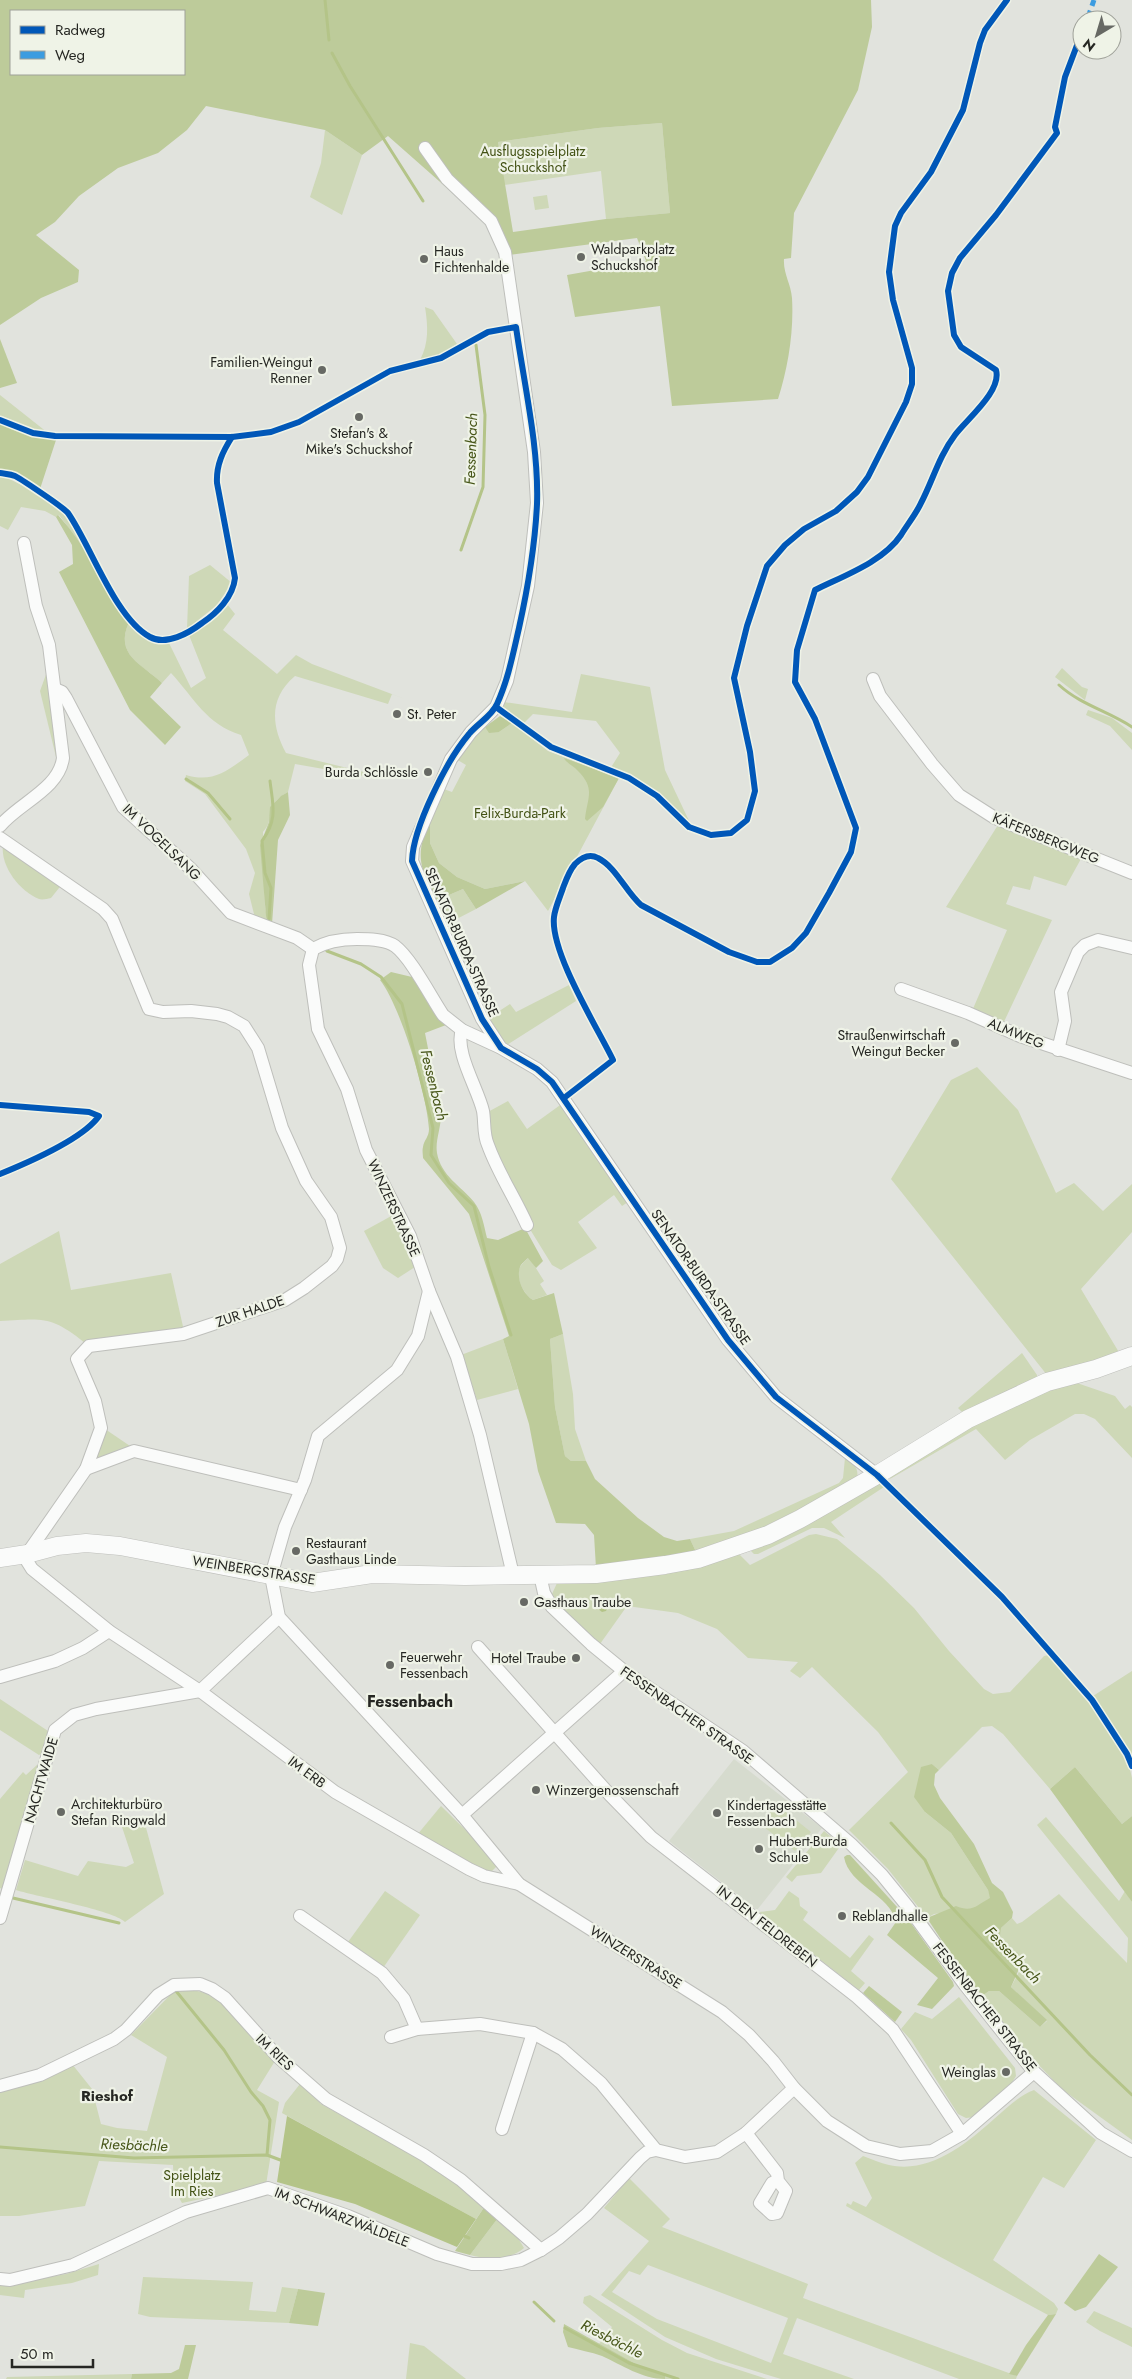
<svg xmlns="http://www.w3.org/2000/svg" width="1132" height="2379" font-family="Jost,sans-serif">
<rect width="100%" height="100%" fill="#e1e3dd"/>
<polygon fill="#d6dbce" points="734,1759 822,1828 757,1910 669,1841"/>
<g fill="#ced8b7" fill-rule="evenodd">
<polygon points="662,123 670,213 606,219 601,171 504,185 498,142 598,128"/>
<polygon points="325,130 362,155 342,215 310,197 321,163"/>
<polygon points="547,195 549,208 535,210 533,197"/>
<path d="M425,307L433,310L457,344L441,354L420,360C429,343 428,326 425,307Z"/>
<polygon points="0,395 48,433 23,428 0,417"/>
<polygon points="3,476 30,489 64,513 92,559 59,515 56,517 45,511 21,507 8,530 0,526 0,477"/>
<polygon points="210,565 232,583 217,605 187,629 189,576"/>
<path d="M227,604L235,614L223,630L277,674L296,655L312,664L405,699L392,694L388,704L295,676C269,698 271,725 286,753L376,775L375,778L295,764L288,792C261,807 277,817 263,832L265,907L268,923L255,918L249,894L255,873L246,849L205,794L185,781L186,775C213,783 227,771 249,755L241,735C206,724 195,699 171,673L162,683C142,664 114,655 129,622L150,641L169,643L191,688L206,678L189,635Z"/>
<polygon points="1062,668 1082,687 1088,689 1085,700 1055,677"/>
<polygon points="48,669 58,765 40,691"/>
<polygon points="581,674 650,687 665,770 691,825 641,783 610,769 620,753 596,721 533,714 524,723 503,707 504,702 572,712"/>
<polygon points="1088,710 1112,718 1132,733 1132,750 1110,726 1086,715"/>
<polygon points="512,723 548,751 619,778 548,911 525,881 485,889 457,877 439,863 430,843 430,816 441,788 452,792 466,765 456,759 467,744 485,727 499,732"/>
<polygon points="998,825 1082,857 1066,886 1034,876 1030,890 1013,886 1006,904 1052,920 1002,1026 972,1011 1007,930 946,907"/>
<path d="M3,845L63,883L51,898C47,899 42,900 39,899C21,892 0,867 3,845Z"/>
<polygon points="463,889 476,909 445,925 435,901"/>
<polygon points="569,985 576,1001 507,1045 487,1019 510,1004 516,1012"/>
<polygon points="977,1067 1018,1110 1056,1193 1074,1183 1103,1211 1132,1184 1132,1232 1081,1289 1120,1354 1047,1375 891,1179 951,1080"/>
<polygon points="508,1101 527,1129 563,1103 628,1202 622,1206 614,1195 578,1222 597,1248 561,1270 552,1265 528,1226 493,1152 486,1113"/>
<polygon points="395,1214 404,1231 415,1267 398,1278 383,1268 364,1231"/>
<path d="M59,1231L71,1290L171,1273L184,1331L85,1343C50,1315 43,1319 0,1321V1264Z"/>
<path d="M529,1257L544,1281L540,1284L547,1295L533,1300C524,1294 515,1279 520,1267C522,1264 526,1260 529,1257Z"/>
<polygon points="563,1334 573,1394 575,1429 586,1461 571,1461 565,1456 555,1407 550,1339"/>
<polygon points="503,1339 518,1389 477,1400 461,1355"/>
<polygon points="1022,1353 1037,1375 1037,1379 990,1398 965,1415 958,1408"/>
<polygon points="1074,1382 1115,1396 1125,1409 1130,1405 1132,1407 1132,1458 1095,1419 1084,1414 1075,1414 1030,1440 1005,1460 976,1429 890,1479 892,1473 1020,1399"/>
<polygon points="105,1429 133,1448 96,1459"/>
<path d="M845,1458H848C855,1465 860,1470 856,1481L779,1525L697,1554L690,1539L734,1531L839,1483L843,1478Z"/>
<polygon points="876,1481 884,1487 831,1522 845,1538 824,1528 812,1528 758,1554 754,1554 751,1551 771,1542"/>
<path d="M816,1534L837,1539L880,1575L914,1608L949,1651L984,1689L993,1694L1010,1692L1044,1656L1049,1655C1073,1683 1127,1742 1132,1778C1132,1790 1132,1804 1132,1816L1122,1824L1075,1767L1050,1789L1003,1734L992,1726L982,1727L939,1770L932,1764L925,1812L951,1833L988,1890L991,1899L975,1909L934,1914L927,1918L888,1869L849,1830L908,1772L878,1732L812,1667L800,1678L790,1671L798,1662L748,1658L717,1629L678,1613L627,1606L600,1644L559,1606L552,1594L557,1583L738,1553L750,1565L809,1535Z"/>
<polygon points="1132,1671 1132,1760 1128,1749 1093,1696"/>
<polygon points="0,1699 48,1731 44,1752 39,1755 0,1730"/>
<polygon points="37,1765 40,1767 4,1890 0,1888 0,1799 23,1772 26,1775"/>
<polygon points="776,1804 811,1832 795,1851 760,1824"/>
<polygon points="441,1806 493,1857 497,1866 491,1872 484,1872 417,1835"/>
<polygon points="1046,1817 1119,1901 1125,1891 1132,1902 1132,2140 1063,2090 1030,2056 982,1996 989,1991 999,1991 1040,2027 1047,2021 1011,1987 1022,1966 1017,1952 1003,1948 1000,1939 1001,1928 1012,1918 1017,1924 1022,1922 1059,1894 1127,1963 1128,1938 1037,1825"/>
<path d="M145,1824L164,1894L125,1922C113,1910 38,1897 16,1890L25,1860L78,1876L88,1861L126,1867L134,1863L122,1827Z"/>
<polygon points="824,1831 841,1845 821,1873 797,1876 792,1882 786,1877"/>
<polygon points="385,1891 420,1915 383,1968 348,1942"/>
<polygon points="789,1891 799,1898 800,1906 808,1912 803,1920 850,1958 869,1935 874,1939 851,1971 865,1983 859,1990 759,1912 775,1910"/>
<path d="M176,1989C189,1989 203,1991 214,1997C236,2009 258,2042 275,2061L257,2090L279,2102L266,2185L182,2203L174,2189L173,2165L99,2161L85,2206L19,2216H0V2088L72,2064L92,2089L101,2124L117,2128L147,2131L167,2057L131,2035Z"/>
<polygon points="959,1997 1015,2068 1016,2076 1011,2084 975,2117 966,2118 958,2114 911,2040 901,2029 915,2012 932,2019"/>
<polygon points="300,2084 321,2104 425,2162 483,2203 485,2206 476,2219 282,2113 285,2103"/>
<path d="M1034,2090L1096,2140L1064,2188L1043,2177L993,2260L1054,2303L1058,2309L1056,2314L1048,2315L846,2206L847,2203L851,2205L853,2201L866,2207L872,2198L855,2163L863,2156C872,2159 880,2163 889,2165C930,2174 966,2144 994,2119C1007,2108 1018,2096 1034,2090Z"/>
<path d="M629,2178L670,2219L662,2227L808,2284L803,2298L1017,2376L1016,2379H959L797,2318L783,2354L854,2379H781L716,2359L665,2337L601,2295L649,2241L604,2208ZM648,2265L788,2318L771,2363L657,2319L612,2292L629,2271L640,2275Z"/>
<path d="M498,2218L518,2238L524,2248C510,2260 487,2260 470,2255Z"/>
<polygon points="99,2264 98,2275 72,2283 25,2290 24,2298 0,2295 0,2286 66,2274"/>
<polygon points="143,2277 253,2282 249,2310 276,2312 282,2287 298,2289 289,2323 150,2317 138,2314"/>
<polygon points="590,2295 662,2340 687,2353 767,2379 665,2379 665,2374 641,2367 599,2344 612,2327 583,2303 584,2297"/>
<polygon points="1094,2311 1132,2328 1132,2347 1100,2331 1086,2322"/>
<polygon points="410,2343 424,2346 466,2379 406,2379"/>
<polygon points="132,2374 131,2379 6,2379 7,2377"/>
</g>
<g fill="#bdcb9a" fill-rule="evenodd">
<path d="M0,0H871L872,27L858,90L794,213L791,258L784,259C783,273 791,284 792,298C794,331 788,368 778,399L672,406L660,306L575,317L567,275L646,261L637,238L509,255L494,220L456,196L388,136L362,155L325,130L206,106L187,130L158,153L118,168L79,196L55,222L36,235L79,270L78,282L41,298L0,325ZM11,11H184V74H11ZM662,123L670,213L606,219L513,232L498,142L598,128Z"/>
<polygon points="0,339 17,383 0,388"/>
<polygon points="0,421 28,434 56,440 40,489 15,475 0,471"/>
<path d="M58,515C87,547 106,586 129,622C114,655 142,664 162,683L150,697L181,727L165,745L130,710L59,572L73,564L72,545L56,517Z"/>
<polygon points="500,716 512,723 499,732 489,733 485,727"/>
<path d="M564,758L619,778L603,807L587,821L585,819C587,798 596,789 578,771C574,766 566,763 564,758Z"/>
<polygon points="288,792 290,815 278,840 272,924 268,923 266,916 260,845 269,822 270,807 281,796"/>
<path d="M430,816V843L439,863L457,877L485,889L525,881L476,909L463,889L435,901C418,861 416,857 430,816Z"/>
<path d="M391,972L412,977L446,1025L425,1033L441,1115C441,1128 435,1141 437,1153C441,1176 461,1186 474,1202C482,1212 484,1226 487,1238L498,1240L525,1228L543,1261L536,1268L528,1258C526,1260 521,1264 520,1267C516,1279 523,1294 533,1300L554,1293L563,1334L550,1339L555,1407L565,1456L571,1461H586L595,1479L638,1518L664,1537L677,1541L690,1539L697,1554L596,1568L594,1535L585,1524L556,1523L538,1471L529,1424L503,1339L509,1336L469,1214L423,1158C423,1155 422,1150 423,1147C424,1140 429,1137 429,1129C427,1095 401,1007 380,980Z"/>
<path d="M932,1764L939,1770L935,1774L934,1785L940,1798L974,1844L992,1883L1003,1892L1013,1912L1012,1918L1001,1928L1000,1939L1003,1948L1017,1952L1023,1960L1011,1987L1047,2020L1040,2027L999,1991H989L982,1996L971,1985L927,1918L956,1906C972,1913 977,1905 990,1898L988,1890L951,1833L925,1812L914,1797L921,1767Z"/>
<polygon points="1075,1767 1122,1824 1132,1816 1132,1902 1050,1789"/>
<path d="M847,1855H850L908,1919L953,1982L954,1986L932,2009L917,2005L938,1978L887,1935L896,1922C890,1894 849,1886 844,1857Z"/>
<polygon points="869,1986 902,2012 895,2022 863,1993"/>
<polygon points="485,2206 498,2218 470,2255 455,2251"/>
<polygon points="1099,2254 1118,2267 1086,2307 1075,2311 1064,2303"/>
<polygon points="298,2289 325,2293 318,2326 289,2323"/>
<polygon points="1056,2314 1017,2376 1009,2374 1026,2345 1048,2315"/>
<path d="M564,2324L641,2367L665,2374V2379C642,2379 622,2365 602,2356C591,2352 579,2350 568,2347L563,2332Z"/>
<polygon points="185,2345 196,2345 188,2379 131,2379 132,2374 171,2373 179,2369"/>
</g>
<g fill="#b4c488">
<polygon points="603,1598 607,1599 609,1605 606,1611 602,1612 592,1604 594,1600"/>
<polygon points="287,2116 476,2219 457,2247 355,2204 277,2182"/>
</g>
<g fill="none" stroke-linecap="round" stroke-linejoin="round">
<g stroke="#b4c488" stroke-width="3">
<polyline points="325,0 329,40"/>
<polyline points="332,53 350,86 423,201"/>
<polyline points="461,550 483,487 485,415 476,345"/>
<path d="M1059,685C1081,705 1108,711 1132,727"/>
<polyline points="186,779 208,793 230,819"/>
<path d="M269,919L271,888L265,873L262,841C278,819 273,806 270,781"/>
<polyline points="327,951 361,964 381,977 402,1004 433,1128 431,1155 449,1183 474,1206 489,1267 511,1335"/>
<polyline points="891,1823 925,1860 942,1897 1090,2055 1132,2095"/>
<polyline points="13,1898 119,1923"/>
<polyline points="176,1991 224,2050 251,2092 263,2106 270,2120 267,2155"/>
<polyline points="0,2147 134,2158 267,2155 283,2161"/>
<polyline points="462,2235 469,2238"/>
<polyline points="534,2302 554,2321"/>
<polyline points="565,2328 629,2363 678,2379"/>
</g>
<g stroke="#bebfbb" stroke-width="14">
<g id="street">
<polyline points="425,148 447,179 491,221 505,252 534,452 537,503 528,586 507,681 496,707 471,732 451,759 413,847 412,861 482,1019 501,1048 537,1069 552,1082 728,1340 776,1397 877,1475"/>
<polyline points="873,679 880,696 932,764 959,795 995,818 1132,873"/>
<polyline points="55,689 62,692 66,698 123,807 191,869 231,913 297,938 313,949"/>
<path d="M0,826C19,803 59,789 63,758L49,645L36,606L24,543"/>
<polyline points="0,838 103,909 112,919 149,1009 163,1012 191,1011 217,1014 228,1017 244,1026 258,1048 282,1128 306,1181 331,1217 340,1248 337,1259 332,1266 304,1288 285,1300 183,1334 89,1346 77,1359 95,1401 101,1428 86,1469 27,1554 27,1561 32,1569 109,1631 200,1691 335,1792 469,1869 484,1876 519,1884"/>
<polyline points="901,989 968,1013 1020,1036 1132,1073"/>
<path d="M462,1030C454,1051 478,1089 483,1111C485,1122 483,1134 488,1145C498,1173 515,1198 527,1225"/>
<path d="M499,1047L462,1030L443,1015C431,997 411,958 395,946C385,939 368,939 357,939C341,939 327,941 313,949L309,965L318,1029L347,1089L366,1150L410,1236L429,1291L457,1357L480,1435L513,1575"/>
<polyline points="1058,1050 1065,1021 1061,992 1078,952 1085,945 1098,940 1132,948"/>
<polyline points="429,1291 418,1336 397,1370 318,1436 305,1480 285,1527 271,1576 279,1617 462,1815 519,1884 722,2012 749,2035 773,2061 794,2088 827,2121 866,2146 900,2154 932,2151 962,2134 1034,2072"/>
<polyline points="86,1469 134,1451 301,1490"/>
<polyline points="540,1575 544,1593 552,1607 591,1644 624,1671 743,1751 851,1844 882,1875 908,1907 965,1985 1034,2072 1101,2133 1132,2151"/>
<polyline points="478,1647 610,1795 651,1837 857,1997 893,2030 962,2134"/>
<polyline points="0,1677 55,1661 83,1648 109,1631"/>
<polyline points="462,1815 624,1671"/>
<polyline points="300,1916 382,1973 404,1999 417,2029"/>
<polyline points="0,1918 55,1730 74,1715 96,1709 200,1691 279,1617"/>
<polyline points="391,2037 417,2029 480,2024 533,2033 562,2049 601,2083 656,2150 685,2157 717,2152 746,2133 794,2088"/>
<polyline points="0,2086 40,2075 114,2039 126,2030 158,1995 174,1985 200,1984 212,1989 225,1998 278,2057 326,2099 424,2155 461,2180 541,2250"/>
<polyline points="502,2129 533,2033"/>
<polyline points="746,2133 777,2173 778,2181 786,2191 777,2213 772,2214 760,2203 772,2183 778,2181"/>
<polyline points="0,2279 10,2280 73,2265 186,2212 268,2188 348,2216 437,2254 472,2264 501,2264 521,2260 541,2250 559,2238 587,2214 640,2158 647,2152 656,2150"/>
</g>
</g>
<g stroke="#bebfbb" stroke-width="19">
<polyline id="secondary" points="0,1558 27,1554 57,1546 86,1543 120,1546 312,1583 372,1574 465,1576 596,1574 665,1565 698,1559 768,1535 800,1519 877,1475 968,1419 1047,1382 1096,1369 1132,1356"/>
</g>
<use href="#street" stroke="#fafbfa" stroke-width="12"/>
<use href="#secondary" stroke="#fafbfa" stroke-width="18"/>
<polyline stroke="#3c9ce0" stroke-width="5" stroke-dasharray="10 5" stroke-linecap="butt" points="1087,20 1094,0"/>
<g stroke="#eff3e7" stroke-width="9">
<g id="cycleway">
<path d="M0,420L33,433L55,436L232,437L271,432L299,422L390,371L441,358L488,332L516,327C524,384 539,447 537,504C535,546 528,587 519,628C513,654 508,680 497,704C492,716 477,724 469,734C447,760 413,827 412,861L482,1019L501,1048L537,1069L552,1082L728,1340L776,1397L877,1475L1002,1597L1092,1700L1127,1754L1132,1766"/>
<path d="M0,473C5,474 10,474 15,476C24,481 63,507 68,513C91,546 115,618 150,637C166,646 189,633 202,623C217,613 233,597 235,578L217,483C216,465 223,451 232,437"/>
<polyline points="496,707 551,747 629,778 657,796 689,827 711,835 731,833 747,820 755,791 750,752 734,678 747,626 767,566 785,545 804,529 836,511 857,492 868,477 906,402 912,384 912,368 893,300 889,272 895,226 901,213 931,172 963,110 980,43 985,30 1007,0"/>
<path d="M564,1098L613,1060C597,1027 550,952 554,917C555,908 560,897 563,888C566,880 569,871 575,864C581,858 589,853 598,858C616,867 626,892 641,905L729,952L757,962H770L792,948L806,933L829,893L851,852L856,828L815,719L795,682L797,650L815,590C843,576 883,562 901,535C907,525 916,514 921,503C933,480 939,456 955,435C967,419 1002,391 996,370L961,347L954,335L948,291L952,273L960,258L996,215L1057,133L1055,127L1065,77L1082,32"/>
<path d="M0,1105L89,1112L99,1116C83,1139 27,1163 0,1174"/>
</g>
</g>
<use href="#cycleway" stroke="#0057b8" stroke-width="6"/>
</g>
<g fill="#676964" stroke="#eff3e7" stroke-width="2">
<circle cx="581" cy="257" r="5"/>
<circle cx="424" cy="259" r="5"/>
<circle cx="322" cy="370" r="5"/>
<circle cx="359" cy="417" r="5"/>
<circle cx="397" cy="714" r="5"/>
<circle cx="428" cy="772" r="5"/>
<circle cx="955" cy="1043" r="5"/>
<circle cx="296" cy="1551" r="5"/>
<circle cx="524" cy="1602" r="5"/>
<circle cx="576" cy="1658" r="5"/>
<circle cx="390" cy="1665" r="5"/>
<circle cx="536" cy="1790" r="5"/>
<circle cx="61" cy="1812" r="5"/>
<circle cx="717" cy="1813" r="5"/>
<circle cx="759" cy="1849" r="5"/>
<circle cx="842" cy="1916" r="5"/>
<circle cx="1006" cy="2072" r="5"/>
</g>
<g text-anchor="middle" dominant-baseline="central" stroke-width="4.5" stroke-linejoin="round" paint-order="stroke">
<g font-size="14" fill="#435215" stroke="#eff3e7">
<text x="533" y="151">Ausflugsspielplatz<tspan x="533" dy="16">Schuckshof</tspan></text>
<text x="520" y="813">Felix-Burda-Park</text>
<text x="192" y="2175">Spielplatz<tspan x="192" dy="16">Im Ries</tspan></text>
</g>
<g font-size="14" fill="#262723" stroke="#eff3e7" text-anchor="start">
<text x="591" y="249">Waldparkplatz<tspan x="591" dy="16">Schuckshof</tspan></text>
<text x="434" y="251">Haus<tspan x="434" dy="16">Fichtenhalde</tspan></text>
<text x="312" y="362" text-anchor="end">Familien-Weingut<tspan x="312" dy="16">Renner</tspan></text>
<text x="359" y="433" text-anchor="middle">Stefan's &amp;<tspan x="359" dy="16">Mike's Schuckshof</tspan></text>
<text x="407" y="714">St. Peter</text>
<text x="418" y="772" text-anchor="end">Burda Schlössle</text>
<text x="945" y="1035" text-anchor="end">Straußenwirtschaft<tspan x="945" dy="16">Weingut Becker</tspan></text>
<text x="306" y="1543">Restaurant<tspan x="306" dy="16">Gasthaus Linde</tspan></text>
<text x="534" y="1602">Gasthaus Traube</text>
<text x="400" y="1657">Feuerwehr<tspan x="400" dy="16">Fessenbach</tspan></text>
<text x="566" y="1658" text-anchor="end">Hotel Traube</text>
<text x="546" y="1790">Winzergenossenschaft</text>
<text x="71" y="1804">Architekturbüro<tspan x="71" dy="16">Stefan Ringwald</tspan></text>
<text x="727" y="1805">Kindertagesstätte<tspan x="727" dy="16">Fessenbach</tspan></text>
<text x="769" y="1841">Hubert-Burda<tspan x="769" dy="16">Schule</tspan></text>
<text x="852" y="1916">Reblandhalle</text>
<text x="996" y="2072" text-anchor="end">Weinglas</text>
</g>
<g font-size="14" fill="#262723" stroke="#eff3e7">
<text transform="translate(1046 838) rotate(22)">KÄFERSBERGWEG</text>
<text transform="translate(162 842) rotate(44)">IM VOGELSANG</text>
<text transform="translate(462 942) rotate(66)">SENATOR-BURDA-STRASSE</text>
<text transform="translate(1016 1033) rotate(22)">ALMWEG</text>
<text transform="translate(394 1208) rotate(65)">WINZERSTRASSE</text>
<text transform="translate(701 1277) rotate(55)">SENATOR-BURDA-STRASSE</text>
<text transform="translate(250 1311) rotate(-19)">ZUR HALDE</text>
<text transform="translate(254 1570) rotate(9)">WEINBERGSTRASSE</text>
<text transform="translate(687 1715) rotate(35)">FESSENBACHER STRASSE</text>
<text transform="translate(307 1772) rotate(37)">IM ERB</text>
<text transform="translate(41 1780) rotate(-74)">NACHTWAIDE</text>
<text transform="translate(767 1926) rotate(38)">IN DEN FELDREBEN</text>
<text transform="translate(636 1957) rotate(32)">WINZERSTRASSE</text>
<text transform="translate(985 2007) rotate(52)">FESSENBACHER STRASSE</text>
<text transform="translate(275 2052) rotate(44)">IM RIES</text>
<text transform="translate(342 2217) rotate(21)">IM SCHWARZWÄLDELE</text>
</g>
<g font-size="15" font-style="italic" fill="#475619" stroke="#eff3e7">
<text transform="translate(471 449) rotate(-88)">Fessenbach</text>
<text transform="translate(434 1085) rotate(76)">Fessenbach</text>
<text transform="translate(1013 1955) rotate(46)">Fessenbach</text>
<text transform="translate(134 2145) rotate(2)">Riesbächle</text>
<text transform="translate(612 2339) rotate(27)">Riesbächle</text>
</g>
<g font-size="15" font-weight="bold" fill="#262723" stroke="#eff3e7">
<text x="107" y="2096">Rieshof</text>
</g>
<g font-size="16" font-weight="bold" fill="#262723" stroke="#eff3e7">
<text x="410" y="1701">Fessenbach</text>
</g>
</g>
<rect x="10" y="10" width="175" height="65" fill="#eff3e7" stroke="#9fa199"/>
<rect x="20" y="26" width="25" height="8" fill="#0057b8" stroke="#9fa199"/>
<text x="55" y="35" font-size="15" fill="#262723">Radweg</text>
<rect x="20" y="51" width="25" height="8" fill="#3c9ce0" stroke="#9fa199"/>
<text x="55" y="60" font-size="15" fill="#262723">Weg</text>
<g transform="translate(1097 35) rotate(218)"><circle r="24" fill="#eff3e7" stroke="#9fa199"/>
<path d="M0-4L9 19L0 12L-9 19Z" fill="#676964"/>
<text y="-8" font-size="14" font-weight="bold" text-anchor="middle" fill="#262723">N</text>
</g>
<path d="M12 2359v8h81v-8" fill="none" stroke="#262723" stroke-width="2.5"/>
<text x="20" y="2359" font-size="15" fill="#262723" stroke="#eff3e7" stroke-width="4" paint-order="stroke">50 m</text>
</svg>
